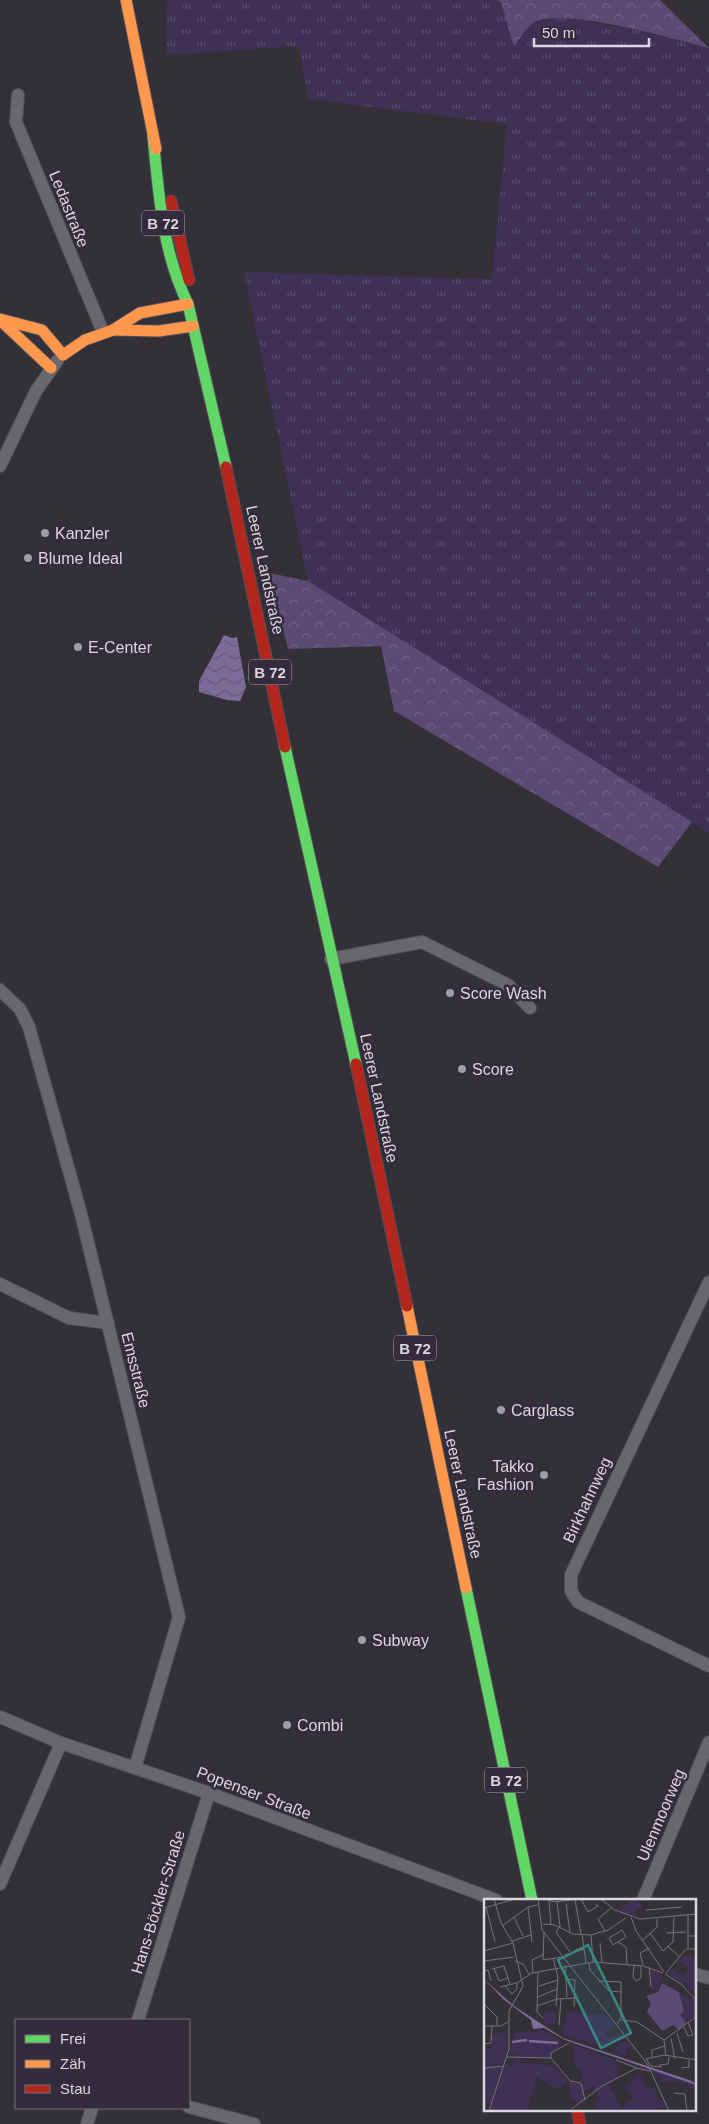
<svg xmlns="http://www.w3.org/2000/svg" width="709" height="2124" font-family="Helvetica,sans-serif">
<defs>
<pattern id="grass-tufts" width="24" height="20" patternUnits="userSpaceOnUse" patternTransform="scale(1.25)"><rect width="24" height="20" fill="#3f3156"/><path d="M3 7l-1-3M5 7V3M7 7l1-3M15 17l-1-3M17 17v-4M19 17l1-3" fill="none" stroke="#5a4e6e"/></pattern>
<pattern id="forest-crowns" width="20" height="18" patternUnits="userSpaceOnUse" patternTransform="scale(1.25)"><rect width="20" height="18" fill="#5a4a74"/><path d="M2 6a3 3 0 1 1 6 0M12 15a3 3 0 1 1 6 0" fill="none" stroke="#716388"/></pattern>
<pattern id="water-waves" width="16" height="10" patternUnits="userSpaceOnUse" patternTransform="scale(1.25)"><rect width="16" height="10" fill="#7d6c9a"/><path d="M0 5q4-4 8 0t8 0" fill="none" stroke="#655a78"/></pattern>
</defs>
<rect width="100%" height="100%" fill="#333038"/>
<polygon fill="url(#grass-tufts)" points="167,0 497,0 533,23 562,17 631,29 709,48 709,833 308,581 244,272 492,279 507,124 308,99 299,46 166,55"/>
<g fill="url(#forest-crowns)">
<path d="M497,0H660L709,48C673,39 563,6 533,23C526,27 519,40 514,47L501,2Z"/>
<polygon points="269,573 308,581 692,822 658,867 394,711 381,646 288,649"/>
</g>
<polygon fill="url(#water-waves)" points="224,635 232,638 237,637 246,687 240,701 227,700 199,692 199,681"/>
<g fill="none" stroke-linecap="round" stroke-linejoin="round">
<g stroke="#514e56" stroke-width="14">
<g id="street">
<polyline points="18,95 16,122 103,332"/>
<polyline points="0,466 36,391 57,361"/>
<polyline points="331,959 422,942 508,985 530,1008"/>
<polyline points="0,990 20,1009 29,1027 81,1214 179,1617 135,1768"/>
<polyline points="709,1282 571,1575 571,1591 578,1602 709,1666"/>
<polyline points="0,1284 69,1318 108,1323"/>
<polyline points="0,1717 61,1743 209,1793 496,1900"/>
<polyline points="0,1884 61,1743"/>
<polyline points="643,1900 709,1742"/>
<polyline points="695,1974 709,1978"/>
<polyline points="138,2020 209,1793"/>
<polyline points="189,2107 254,2124"/>
<polyline points="87,2124 92,2108"/>
</g>
</g>
<g stroke="#514e56" stroke-width="13">
<g id="fast">
<path d="M153,137C159,195 162,251 188,304L226,467"/>
<polyline points="285,747 356,1064"/>
<polyline points="466,1588 532,1900"/>
</g>
</g>
<g stroke="#514e56" stroke-width="13">
<g id="slow">
<polyline points="126,0 156,149"/>
<polyline points="0,319 42,330 63,355 85,340 113,330 140,313 188,304"/>
<polyline points="0,320 51,368"/>
<polyline points="113,330 159,331 193,326"/>
<polyline points="407,1306 466,1588"/>
</g>
</g>
<g stroke="#514e56" stroke-width="13">
<g id="jam">
<polyline points="171,201 189,280"/>
<polyline points="226,467 285,747"/>
<polyline points="356,1064 407,1306"/>
<polyline points="577,2110 580,2124"/>
</g>
</g>
<use href="#street" stroke="#69676e" stroke-width="12"/>
<use href="#fast" stroke="#63d668" stroke-width="11"/>
<use href="#slow" stroke="#ff974d" stroke-width="11"/>
<use href="#jam" stroke="#b3261e" stroke-width="11"/>
</g>
<g fill="#a09da6" stroke="#322c3c" stroke-width="2">
<circle cx="45" cy="533" r="5"/>
<circle cx="28" cy="558" r="5"/>
<circle cx="78" cy="647" r="5"/>
<circle cx="450" cy="993" r="5"/>
<circle cx="462" cy="1069" r="5"/>
<circle cx="501" cy="1410" r="5"/>
<circle cx="544" cy="1475" r="5"/>
<circle cx="362" cy="1640" r="5"/>
<circle cx="287" cy="1725" r="5"/>
</g>
<g text-anchor="middle" dominant-baseline="central" stroke-width="5" stroke-linejoin="round" paint-order="stroke">
<g fill="#322c3c" stroke="#a8a4b0" stroke-width="1">
<rect x="142" y="210.5" width="42" height="25" rx="4"/>
<rect x="249" y="659.5" width="42" height="25" rx="4"/>
<rect x="394" y="1335.5" width="42" height="25" rx="4"/>
<rect x="485" y="1767.5" width="42" height="25" rx="4"/>
</g>
<g font-size="15" font-weight="bold" fill="#dad7e2">
<text x="163" y="223">B 72</text>
<text x="270" y="672">B 72</text>
<text x="415" y="1348">B 72</text>
<text x="506" y="1780">B 72</text>
</g>
<g font-size="16" fill="#dad7e2" stroke="#322c3c">
<text transform="translate(69 209) rotate(68)">Ledastraße</text>
<text transform="translate(265 570) rotate(78)">Leerer Landstraße</text>
<text transform="translate(379 1098) rotate(78)">Leerer Landstraße</text>
<text transform="translate(136 1370) rotate(76)">Emsstraße</text>
<text transform="translate(463 1494) rotate(78)">Leerer Landstraße</text>
<text transform="translate(587 1500) rotate(-65)">Birkhahnweg</text>
<text transform="translate(254 1793) rotate(21)">Popenser Straße</text>
<text transform="translate(661 1815) rotate(-67)">Ulenmoorweg</text>
<text transform="translate(158 1902) rotate(-73)">Hans-Böckler-Straße</text>
</g>
<g font-size="16" fill="#dad7e2" stroke="#322c3c" text-anchor="start">
<text x="55" y="533">Kanzler</text>
<text x="38" y="558">Blume Ideal</text>
<text x="88" y="647">E-Center</text>
<text x="460" y="993">Score Wash</text>
<text x="472" y="1069">Score</text>
<text x="511" y="1410">Carglass</text>
<text x="534" y="1466" text-anchor="end">Takko<tspan x="534" dy="18">Fashion</tspan></text>
<text x="372" y="1640">Subway</text>
<text x="297" y="1725">Combi</text>
</g>
</g>
<g transform="translate(484 1899)">
<rect width="212" height="212" fill="#333038"/>
<path d="M149,0H153L159,9L153,11L152,17L135,12ZM201,57L212,61V95L205,90L204,83L198,84L184,75L187,70L200,77L205,69L193,61ZM166,71L178,76L173,92L168,90ZM195,94L206,100L208,98L212,103V116L202,124L196,114L200,113ZM84,112L122,116L131,128L121,133L123,139L139,135L141,140L116,147L78,135ZM59,131L78,143L75,150L67,152L66,158H37L36,164L55,165L59,159L57,167L68,166L83,181L81,185L77,189L69,188L53,178L42,212H6L21,165L27,167L33,158V154L24,157L31,134ZM24,132L20,164L2,168L0,150H8V136ZM142,141L148,148L141,151L144,157L132,152V146ZM90,146L132,162L130,165L136,169L132,171L136,177L111,192L108,188L100,192L96,167H91ZM19,167L8,203L0,204L2,169ZM169,170L212,186V191L204,187L203,183L200,186L190,182L176,183L177,177H173ZM155,174L164,191L171,187L174,202L180,200L182,207L169,212H115L110,204L116,200L112,194L114,191L124,185L137,209L149,200L142,188ZM85,183L97,185L100,201L94,205V202L88,203Z" fill="#3f3156"/>
<path d="M178,84L195,93L200,113L196,115L202,124L195,131L189,126L178,132L163,113L167,104L162,97L174,93Z" fill="#5a4a74"/>
<path d="M62,112L72,113L71,125H62L59,119Z" fill="#3f3156"/>
<path d="M0,80L30,107L79,139L208,182L212,186L81,141L60,129L49,130L47,121L19,100Z" fill="#7d6c9a"/>
<path fill="none" stroke="#7d6c9a" stroke-width="2.5" d="M45,142L74,144M28,143L43,141"/>
<path fill="none" stroke="#76737c" stroke-width="1" d="M54,0L58,31L164,166L185,212M61,0L71,3L95,0M97,0L104,13L114,7L112,5M117,0L131,11L156,20L213,15M91,1L97,35M65,2L67,26M73,3L76,27L72,33L86,53M82,4L86,34M2,8L11,43M44,8L48,43M0,9L31,0M162,11L198,8M30,18L39,37M147,18L152,32L180,73M59,25L71,26L89,35L107,36L124,31L142,19M18,27L44,8L54,6M138,31L142,38L129,46L125,39ZM121,32L114,20L127,9M60,33L59,61L78,58M166,34L179,52L189,43M182,34L202,33M98,35L102,64M107,36L109,63M203,37H211L213,27M159,41L173,28V20M28,42L47,36M134,43L142,48L143,65M189,43L190,18M116,44L118,63M183,47L195,57M204,49V16M0,52L29,44M81,56L100,50M69,59L74,78L72,107M0,62L30,58M31,62L39,65L45,75M105,64L106,71L125,92L137,93M81,66L83,98M150,66L149,78L152,82L157,79V67M159,66L156,54L166,49M165,68L167,88M10,69L15,82L24,79L26,85M8,70L20,67L24,79M0,72L4,71L7,82M54,73L53,113L59,119M49,74L48,61L59,56M182,74L202,50H213M181,75L197,85L213,102M82,80L91,81L90,108M115,82L137,83V119L133,125M21,87L28,95L33,90V84M55,87L74,81M16,88L33,84L48,74L109,63L159,67L179,74M54,98L73,90M0,105L13,118V127M53,107L73,100L91,99M137,121L153,123L180,141L213,117M75,126L77,100M0,127H17L24,123M200,128L204,137L209,136L204,123M193,134L199,153M187,139L191,160M180,141L182,157M0,145L7,144L8,127M23,158L67,159L86,182L97,184L101,201M168,158V151L181,147M67,159V154L85,144M132,161L153,169M175,166L184,165L185,158M178,168L167,167L162,160L180,156L213,161M0,169L20,167M197,169L205,168V161M190,194L201,195L203,212M5,212L25,150V112L39,87L29,44L17,24L10,0M85,212L118,187L153,169L166,172"/>
<path fill="#388985" fill-opacity="0.15" stroke="#388985" stroke-width="2.5" d="M104,46L147,134L117,149L74,61Z"/>
<rect width="212" height="212" fill="none" stroke="#dad7e2" stroke-width="2.5"/>
</g>
<rect x="15" y="2019" width="175" height="90" fill="#322c3c" stroke="#75707e"/>
<rect x="25" y="2035" width="25" height="8" fill="#63d668" stroke="#75707e"/>
<text x="60" y="2044" font-size="15" fill="#dad7e2">Frei</text>
<rect x="25" y="2060" width="25" height="8" fill="#ff974d" stroke="#75707e"/>
<text x="60" y="2069" font-size="15" fill="#dad7e2">Zäh</text>
<rect x="25" y="2085" width="25" height="8" fill="#b3261e" stroke="#75707e"/>
<text x="60" y="2094" font-size="15" fill="#dad7e2">Stau</text>
<path d="M534 38v8h115v-8" fill="none" stroke="#dad7e2" stroke-width="2.5"/>
<text x="542" y="38" font-size="15" fill="#dad7e2" stroke="#322c3c" stroke-width="4" paint-order="stroke">50 m</text>
</svg>
